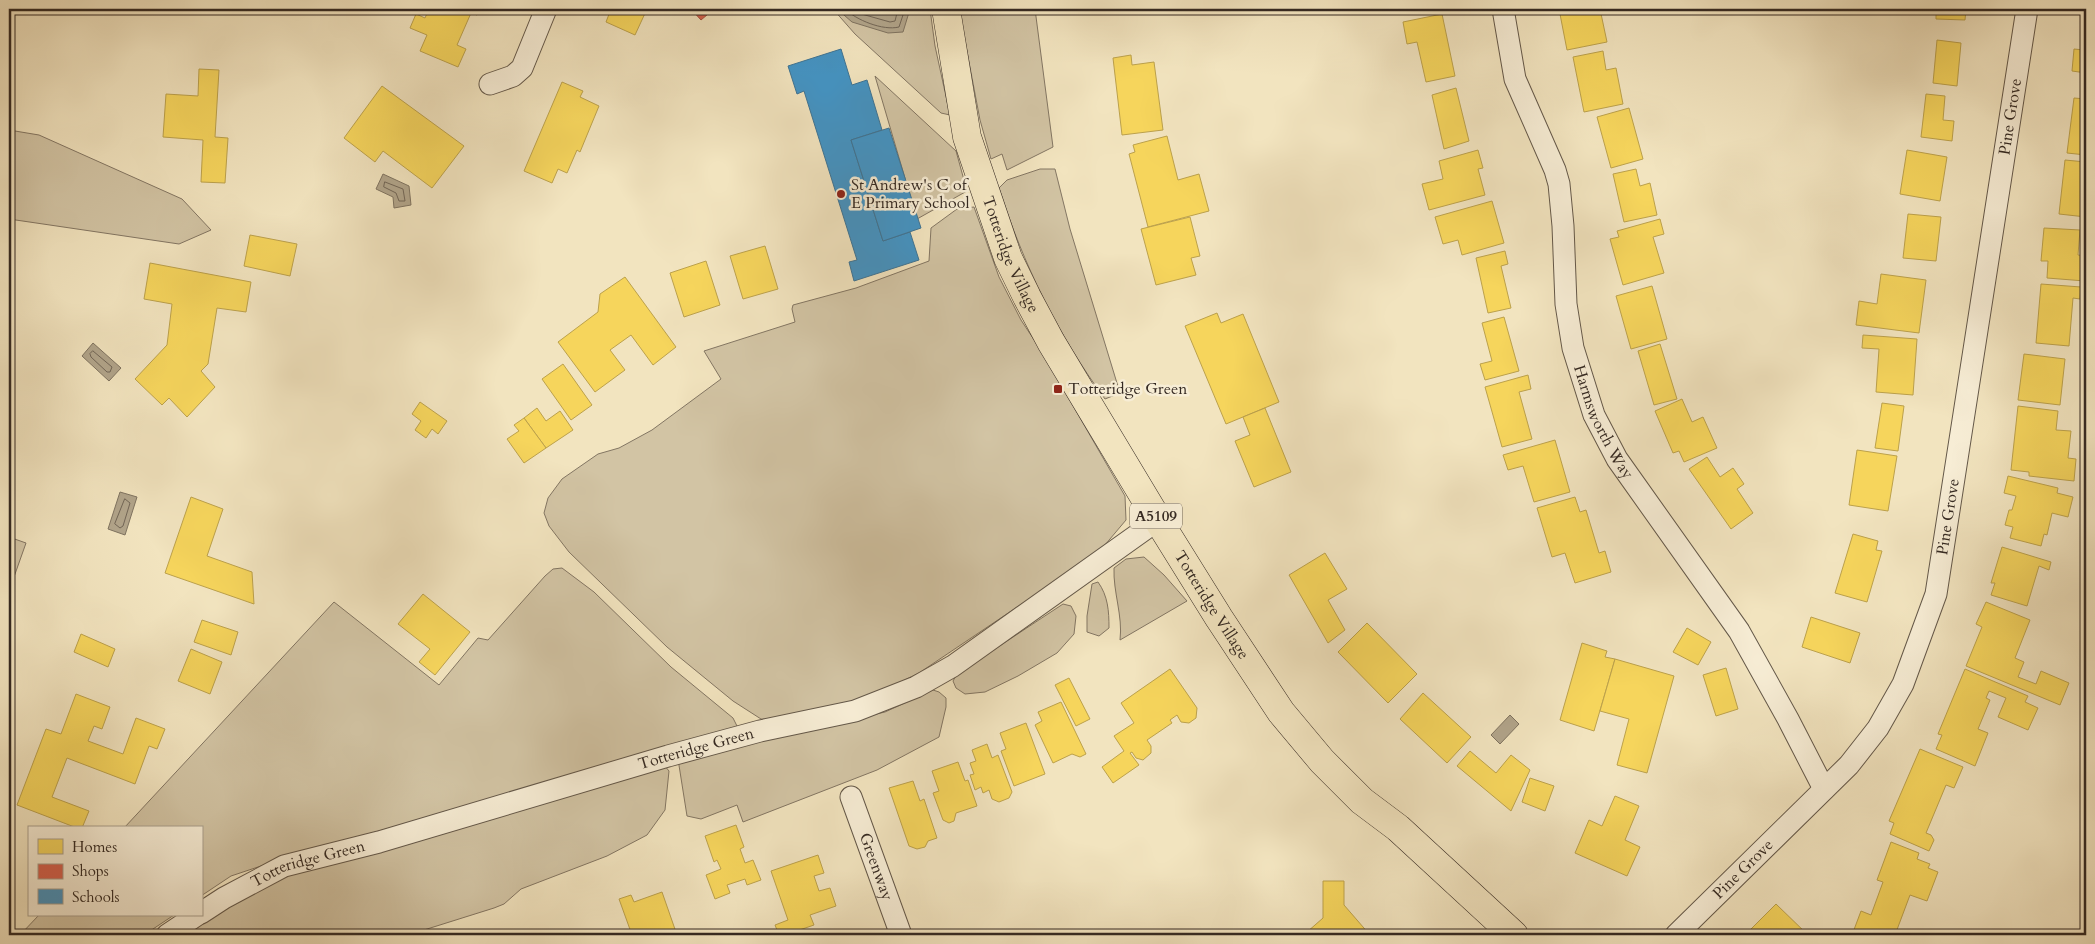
<svg xmlns="http://www.w3.org/2000/svg" width="2095" height="944" font-family="Cardo,serif">
<rect width="100%" height="100%" fill="#f2e4bf"/>
<filter id="stains"><feTurbulence type="fractalNoise" baseFrequency=".004" numOctaves="4"/><feColorMatrix values="0 0 0 0 .2 0 0 0 0 .09 0 0 0 0 .02 0 0 0 .5 -.17"/></filter>
<radialGradient id="worn" r=".72"><stop offset=".6" stop-color="#630" stop-opacity="0"/><stop offset="1" stop-color="#630" stop-opacity=".3"/></radialGradient>
<g fill="#d2c4a4" stroke="#837663">
<polygon points="833,9 930,9 935,46 950,115 941,113 855,34"/>
<polygon points="959,9 1035,9 1053,147 1007,170 1002,154 991,159 980,120"/>
<polygon points="875,76 956,151 967,191 917,219"/>
<polygon points="9,130 39,135 182,199 211,230 179,244 9,219"/>
<path d="M1040,169H1055L1070,229L1120,393L1105,399C1058,335 1023,264 999,188L1007,180Z"/>
<polygon points="974,207 999,277 1021,320 1042,352 1125,496 1126,520 1099,552 919,673 874,695 779,720 761,719 733,701 667,647 569,552 549,526 544,513 548,498 562,479 598,454 619,448 652,430 721,379 704,351 795,322 792,309 793,305 856,288 929,261 931,228 957,209"/>
<polygon points="9,537 26,543 9,591"/>
<path d="M1144,557L1164,575L1187,601L1120,640C1123,616 1113,592 1114,568L1126,559Z"/>
<polygon points="562,568 594,592 671,667 733,718 737,726 734,732 300,853 231,876 201,896 201,828 124,828 334,602 439,685 478,638 488,640 545,576 553,569"/>
<path d="M1098,582C1108,596 1109,611 1109,628L1099,636L1087,632V616L1092,584Z"/>
<polygon points="1063,604 1071,606 1076,616 1074,634 1057,653 1018,676 985,692 965,694 956,688 953,681 957,674"/>
<polygon points="933,690 939,692 946,698 946,707 939,737 877,770 743,822 737,805 701,819 687,816 678,759 885,712"/>
<polygon points="664,765 669,771 665,810 647,835 607,856 521,889 504,904 494,908 408,935 175,935 266,882"/>
<polygon points="39,915 174,915 144,935 20,935"/>
</g>
<g fill="#b1a48a" stroke="#7f7360">
<polygon points="837,9 910,9 903,32 888,33 852,22"/>
<polygon points="383,174 409,186 411,205 394,208 393,197 376,189"/>
<polygon points="93,343 121,368 109,381 82,356"/>
<polygon points="120,492 137,497 125,535 108,529"/>
<polygon points="1510,715 1519,724 1500,744 1491,735"/>
</g>
<g fill="#f6d55c" stroke="#bca14b">
<polygon points="429,9 480,9 477,15 471,13 457,45 466,49 458,67 420,51 427,35 410,28 416,14 425,18"/>
<polygon points="611,9 647,9 635,35 606,22"/>
<polygon points="1559,9 1600,9 1607,42 1567,50"/>
<polygon points="1936,9 1966,9 1965,20 1936,19"/>
<polygon points="1442,14 1455,76 1426,82 1417,42 1407,44 1403,22"/>
<polygon points="2086,27 2086,73 2072,71 2074,49 2084,50"/>
<polygon points="1937,40 1961,43 1957,86 1933,83"/>
<polygon points="1603,51 1606,70 1616,68 1623,104 1584,112 1573,57"/>
<polygon points="1131,55 1132,65 1154,62 1163,130 1122,135 1113,58"/>
<polygon points="199,69 219,70 215,137 228,138 225,183 201,182 203,140 163,137 166,94 198,96"/>
<polygon points="562,82 583,91 580,97 599,106 580,152 577,150 567,173 558,169 552,183 524,171"/>
<polygon points="382,86 464,146 432,188 383,151 375,162 344,138"/>
<polygon points="1456,88 1469,141 1444,149 1432,95"/>
<polygon points="1926,94 1945,96 1943,120 1954,121 1952,141 1921,137"/>
<polygon points="2074,98 2086,99 2086,155 2067,153"/>
<polygon points="1629,108 1643,159 1611,168 1597,117"/>
<polygon points="1167,136 1178,180 1199,174 1209,211 1148,227 1129,154 1135,152 1133,145"/>
<polygon points="1478,150 1483,168 1478,169 1485,195 1429,210 1422,184 1443,179 1439,161"/>
<polygon points="1907,150 1947,157 1940,201 1900,194"/>
<polygon points="2065,160 2086,162 2086,217 2059,214"/>
<polygon points="1636,169 1640,186 1650,183 1657,215 1624,222 1613,174"/>
<polygon points="1492,201 1504,243 1462,255 1458,240 1443,244 1435,217"/>
<polygon points="1908,214 1941,217 1936,261 1903,258"/>
<polygon points="1190,217 1200,256 1191,258 1196,275 1156,285 1141,229"/>
<polygon points="1660,219 1664,234 1653,237 1664,273 1623,285 1610,239 1619,237 1617,231"/>
<polygon points="2044,228 2080,230 2078,255 2086,256 2085,281 2047,278 2048,261 2041,261"/>
<polygon points="250,235 297,244 290,276 244,266"/>
<polygon points="765,246 778,289 743,299 730,256"/>
<polygon points="1505,251 1508,264 1501,266 1511,308 1488,313 1476,258"/>
<polygon points="706,261 720,305 684,317 670,273"/>
<polygon points="150,263 251,282 246,312 217,308 208,364 201,371 215,387 187,417 169,398 162,405 135,379 167,345 172,304 144,299"/>
<polygon points="1881,274 1926,280 1919,333 1856,325 1859,301 1877,304"/>
<polygon points="625,277 676,347 653,365 631,335 610,350 625,370 595,392 558,342 598,312 600,294"/>
<polygon points="2041,284 2081,287 2080,299 2073,298 2069,346 2036,343"/>
<polygon points="1652,286 1667,339 1631,349 1616,296"/>
<polygon points="1217,313 1221,323 1243,314 1279,402 1226,424 1185,326"/>
<polygon points="1504,317 1519,371 1485,380 1480,364 1492,361 1482,323"/>
<polygon points="1863,335 1917,339 1913,395 1876,392 1879,349 1862,348"/>
<polygon points="1660,344 1677,399 1654,405 1638,351"/>
<polygon points="2024,354 2065,359 2060,405 2018,400"/>
<polygon points="563,364 592,405 571,420 542,379"/>
<polygon points="1528,375 1531,389 1519,392 1532,439 1502,447 1485,387"/>
<polygon points="1682,399 1692,422 1703,417 1717,448 1684,462 1679,451 1673,453 1655,411"/>
<polygon points="420,402 447,421 438,434 432,429 426,438 415,430 421,421 412,414"/>
<polygon points="1882,403 1904,406 1898,451 1875,448"/>
<polygon points="2018,406 2058,411 2056,430 2071,431 2068,458 2076,459 2074,481 2029,476 2029,472 2011,470"/>
<polygon points="537,408 546,421 560,411 573,430 546,448 524,418"/>
<polygon points="1265,408 1291,472 1254,487 1235,441 1250,435 1243,417"/>
<polygon points="524,418 546,448 524,463 507,439 519,431 514,425"/>
<polygon points="1555,440 1570,492 1534,502 1523,466 1508,470 1503,455"/>
<polygon points="1857,450 1897,456 1888,511 1849,505"/>
<polygon points="1707,457 1720,477 1733,468 1744,484 1737,489 1753,513 1731,529 1689,469"/>
<polygon points="2008,476 2058,488 2057,493 2073,497 2068,517 2052,513 2047,535 2044,534 2041,546 2010,538 2013,527 2005,525 2009,510 2012,510 2016,496 2004,493"/>
<polygon points="191,497 223,509 207,556 252,572 254,604 165,573"/>
<polygon points="1575,497 1580,512 1586,510 1599,553 1605,551 1611,572 1575,583 1565,553 1552,557 1537,508"/>
<polygon points="1853,534 1878,541 1876,550 1882,551 1867,602 1835,593"/>
<polygon points="2002,547 2051,562 2049,570 2039,566 2027,606 1991,595 1995,583 1991,583"/>
<polygon points="1325,553 1347,589 1328,600 1345,630 1328,643 1289,575"/>
<polygon points="423,594 470,632 435,675 419,662 430,649 398,624"/>
<polygon points="1986,602 2030,620 2015,658 2024,662 2018,677 2036,684 2041,671 2069,683 2060,705 1966,666 1982,627 1976,624"/>
<polygon points="1811,617 1860,633 1850,663 1802,647"/>
<polygon points="202,620 238,632 231,655 194,642"/>
<polygon points="1367,623 1417,674 1388,703 1338,652"/>
<polygon points="1687,628 1711,642 1698,665 1673,652"/>
<polygon points="81,634 115,649 108,667 74,652"/>
<polygon points="1582,643 1607,651 1605,657 1615,659 1594,731 1560,720"/>
<polygon points="191,649 222,662 210,694 178,681"/>
<polygon points="1615,659 1674,676 1647,773 1617,765 1629,719 1600,711"/>
<polygon points="1726,668 1738,709 1716,716 1703,675"/>
<polygon points="1170,669 1197,708 1196,718 1189,723 1181,722 1177,715 1170,720 1172,723 1147,740 1151,746 1151,753 1143,760 1136,758 1132,752 1130,753 1139,765 1113,783 1102,767 1124,751 1114,736 1134,723 1121,703"/>
<polygon points="1965,669 2028,696 2025,702 2038,708 2028,730 1998,717 2006,698 1989,691 1986,698 1990,700 1978,729 1988,733 1975,766 1936,749 1942,735 1938,734"/>
<polygon points="1069,678 1090,719 1076,726 1055,685"/>
<polygon points="1423,693 1471,737 1447,763 1400,719"/>
<polygon points="76,694 110,707 102,729 94,726 88,741 123,754 136,718 165,729 157,749 149,746 135,784 67,758 52,797 89,811 82,828 77,828 17,805 46,729 61,734"/>
<polygon points="1061,702 1086,754 1080,757 1072,754 1053,763 1035,725 1042,721 1038,712"/>
<polygon points="1026,723 1045,774 1014,786 1001,751 1006,749 1000,733"/>
<polygon points="987,744 992,758 998,755 1012,792 1009,798 999,802 992,799 989,790 983,793 981,787 975,790 970,775 974,774 970,763 976,761 972,750"/>
<polygon points="1920,749 1963,767 1954,788 1946,785 1926,833 1931,835 1934,840 1929,851 1890,834 1894,823 1889,821"/>
<polygon points="1470,751 1496,773 1511,755 1530,770 1511,811 1457,766"/>
<polygon points="958,762 965,781 968,780 977,806 956,813 954,821 949,823 943,820 933,793 939,791 932,771"/>
<polygon points="1530,778 1554,786 1545,811 1522,802"/>
<polygon points="913,781 920,801 924,799 937,838 928,841 925,847 917,849 909,846 889,788"/>
<polygon points="1615,796 1639,806 1625,840 1640,847 1627,876 1575,853 1589,820 1602,826"/>
<polygon points="736,825 744,847 740,849 745,863 753,860 761,880 747,885 745,879 727,885 730,893 715,899 706,875 721,869 717,860 714,862 705,836"/>
<polygon points="1891,842 1919,853 1917,859 1930,864 1928,868 1938,872 1927,901 1910,895 1895,935 1852,935 1861,911 1871,915 1883,882 1877,880"/>
<polygon points="818,855 824,873 814,876 819,891 830,888 836,906 810,915 814,925 785,935 779,935 775,925 788,920 771,871"/>
<polygon points="1323,881 1344,881 1344,905 1370,935 1310,935 1307,932 1323,918"/>
<polygon points="662,892 677,935 632,935 619,899 631,895 634,902"/>
<polygon points="1776,904 1808,935 1745,935"/>
</g>
<polygon fill="#d6604d" stroke="#a55040" points="691,9 714,9 701,20"/>
<g fill="#4393c3" stroke="#3e7393">
<polygon points="841,49 852,85 867,80 882,130 851,140 883,241 910,232 919,260 854,281 849,262 857,260 804,91 797,94 788,66"/>
<polygon points="889,128 921,228 883,241 851,140"/>
</g>
<g fill="none" stroke-linecap="round" stroke-linejoin="round">
<g stroke="#726656" stroke-width="1">
<path d="M845,9C856,20 883,31 899,27L905,9"/>
<polyline points="854,9 858,13 890,22 895,21 898,9"/>
<polygon points="385,182 403,189 405,201 399,201 396,193 384,187"/>
<polygon points="93,351 112,367 110,372 107,372 91,357 90,354"/>
<polygon points="125,499 130,503 123,526 120,528 115,524"/>
</g>
<g stroke="#645849" stroke-width="23">
<g id="minor">
<path id="s1" d="M1503,9L1515,79L1555,170L1559,184L1563,226L1566,304L1573,348L1594,415L1617,459L1739,631L1788,719L1824,789"/>
<polyline points="490,84 513,76 522,68 546,9"/>
<path id="s2" d="M851,797L901,935"/>
<path id="s3" d="M201,913L224,898L284,866L379,842L668,756L760,731L855,711L916,687L953,666L1158,520"/>
<polyline points="167,935 197,915"/>
<path id="s4" d="M1676,935L1849,765L1878,728L1903,684L1936,594L2027,9"/>
</g>
</g>
<g stroke="#342922" stroke-width="29">
<g id="primary">
<path id="s5" d="M946,9L967,137L1008,258L1027,297L1051,342L1158,520L1219,618L1281,712L1322,761L1362,801L1398,828L1514,935"/>
</g>
</g>
<use href="#minor" stroke="#f7edd5" stroke-width="21"/>
<use href="#primary" stroke="#f2e4bf" stroke-width="28"/>
</g>
<g fill="#8f2418" stroke="#f7edd5" stroke-width="2">
<circle cx="841" cy="194" r="5"/>
<rect x="1053" y="384" width="10" height="10" rx="2.5"/>
</g>
<g text-anchor="middle" dominant-baseline="central" stroke-width="5" stroke-linejoin="round" paint-order="stroke">
<rect fill="#f7edd5" stroke="#6e6458" stroke-width="1" x="1130" y="503.5" width="52" height="25" rx="4"/>
<g font-size="15" font-weight="bold" fill="#342922">
<text x="1156" y="516">A5109</text>
</g>
<g font-size="16" fill="#342922" stroke="#f7edd5">
<text stroke="none"><textPath href="#s4" startOffset="919">Pine Grove</textPath></text>
<text stroke="none"><textPath href="#s5" startOffset="255">Totteridge Village</textPath></text>
<text stroke="none"><textPath href="#s1" startOffset="430">Harmsworth Way</textPath></text>
<text stroke="none"><textPath href="#s4" startOffset="514">Pine Grove</textPath></text>
<text stroke="none"><textPath href="#s5" startOffset="660">Totteridge Village</textPath></text>
<text stroke="none"><textPath href="#s3" startOffset="524">Totteridge Green</textPath></text>
<text stroke="none"><textPath href="#s3" startOffset="119">Totteridge Green</textPath></text>
<text stroke="none"><textPath href="#s2" startOffset="74">Greenway</textPath></text>
<text stroke="none"><textPath href="#s4" startOffset="94">Pine Grove</textPath></text>
</g>
<g font-size="16" fill="#342922" stroke="#f7edd5" text-anchor="start">
<text x="851" y="185">St Andrew's C of<tspan x="851" dy="18">E Primary School</tspan></text>
<text x="1068" y="389">Totteridge Green</text>
</g>
</g>
<rect width="2095" height="944" fill="none" stroke="#f2e4bf" stroke-width="30"/>
<rect x="10" y="10" width="2075" height="924" fill="none" stroke="#342922" stroke-width="2.5"/>
<rect x="15" y="15" width="2065" height="914" fill="none" stroke="#342922"/>
<rect x="28" y="826" width="175" height="90" fill="#f7edd5" stroke="#a99f8d"/>
<rect x="38" y="839" width="25" height="15" fill="#f6d55c" stroke="#a99f8d"/>
<text x="72" y="852" font-size="15" fill="#342922">Homes</text>
<rect x="38" y="864" width="25" height="15" fill="#d6604d" stroke="#a99f8d"/>
<text x="72" y="876" font-size="15" fill="#342922">Shops</text>
<rect x="38" y="889" width="25" height="15" fill="#4393c3" stroke="#a99f8d"/>
<text x="72" y="902" font-size="15" fill="#342922">Schools</text>
<rect width="100%" height="100%" filter="url(#stains)"/>
<rect width="100%" height="100%" fill="url(#worn)"/>
</svg>
